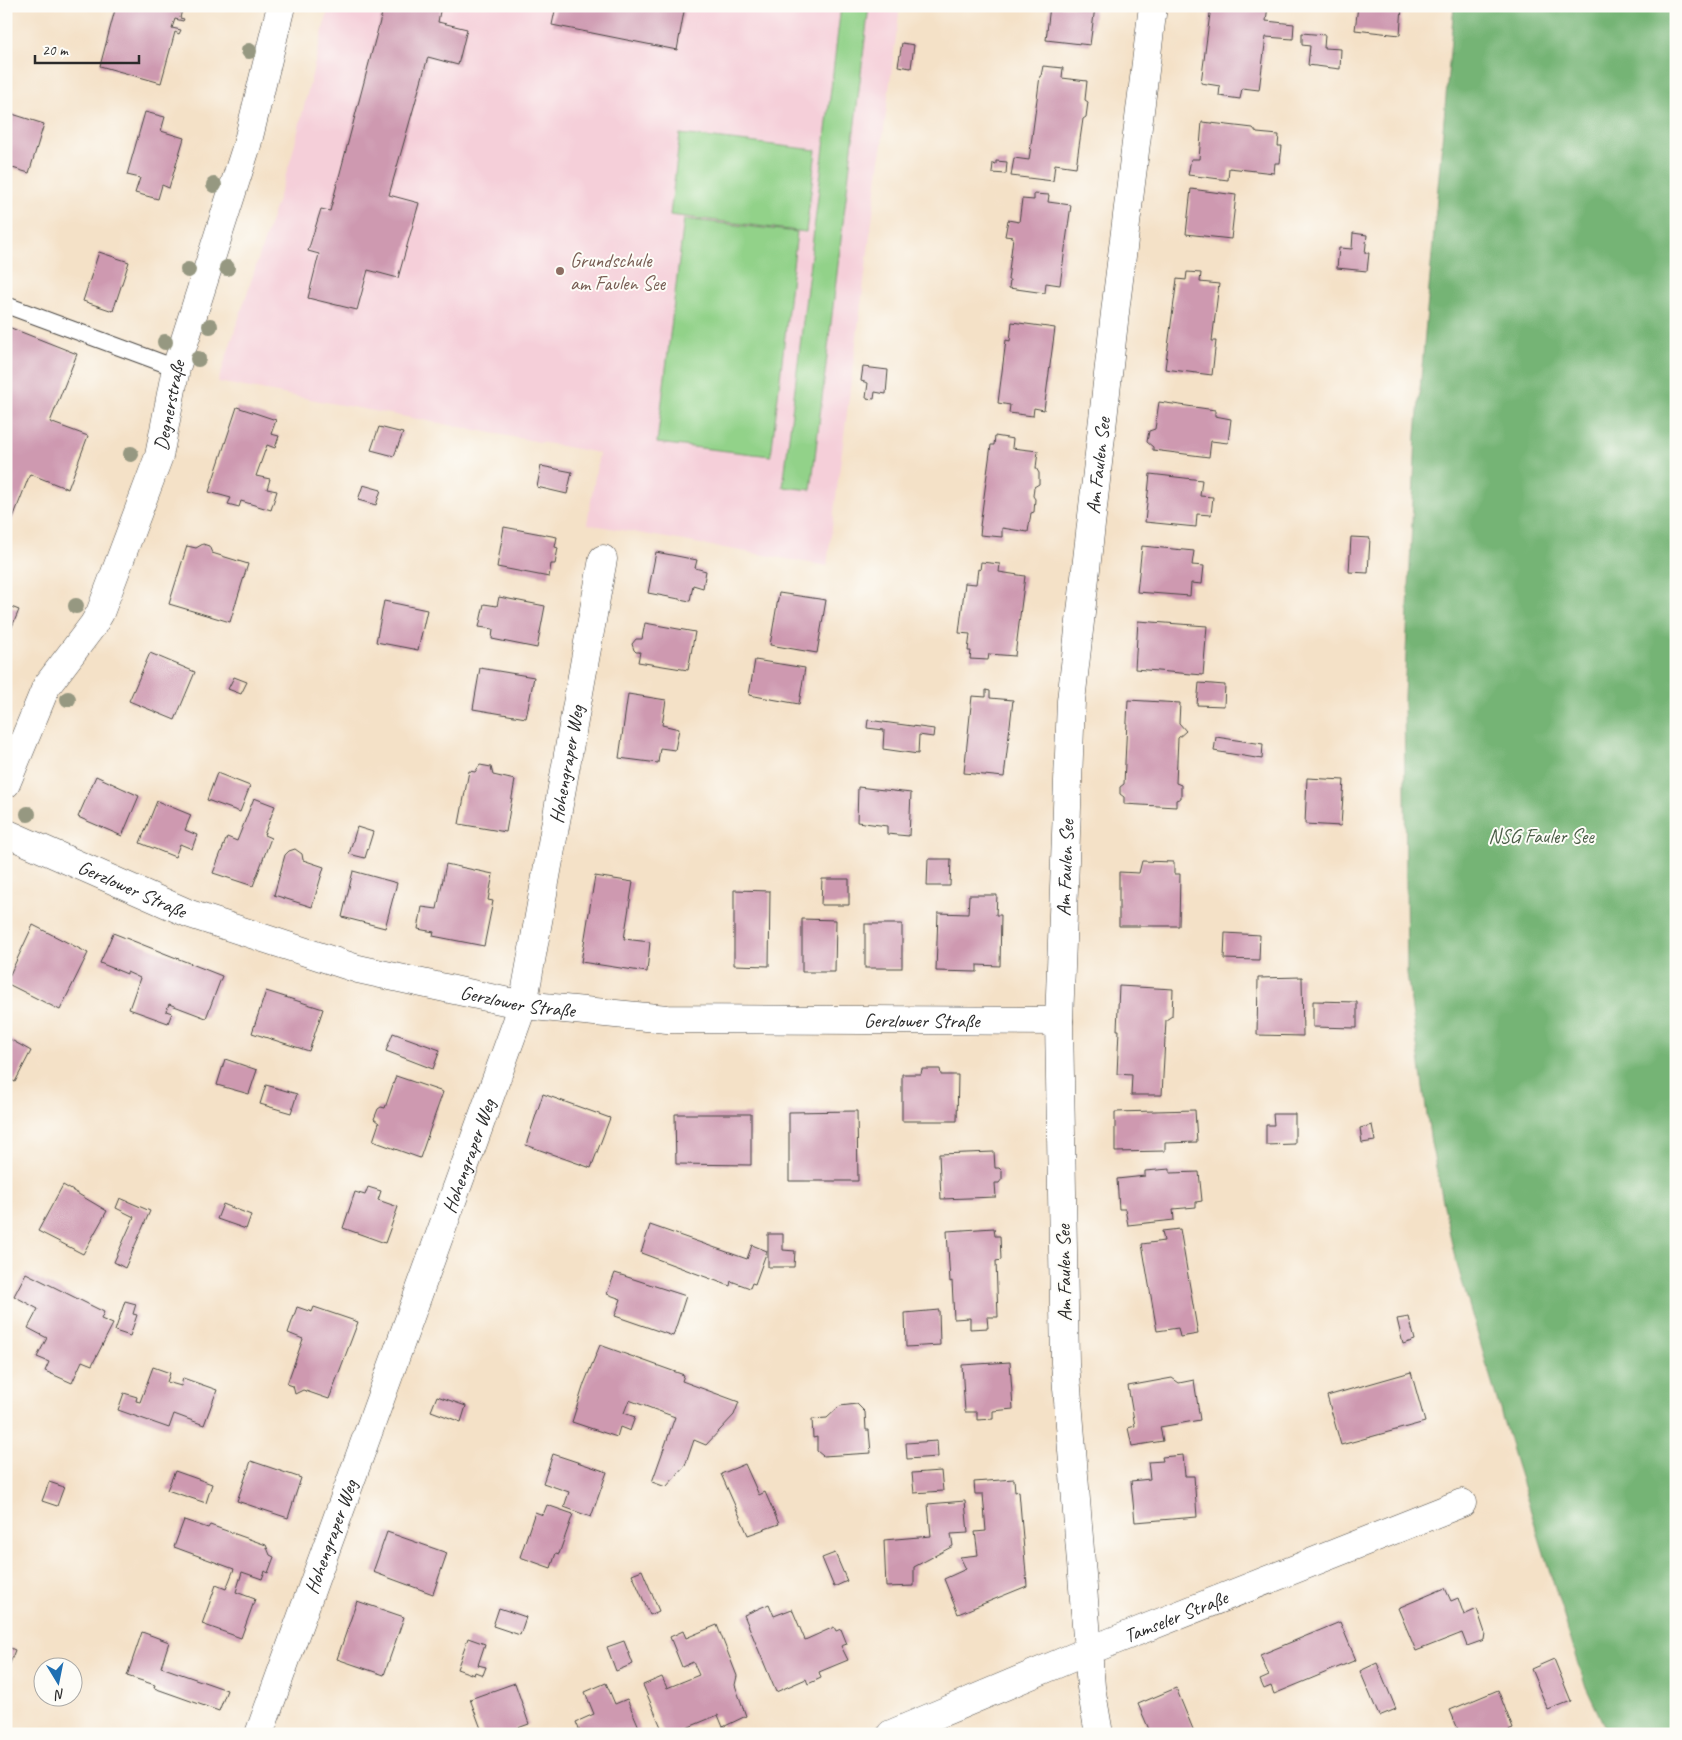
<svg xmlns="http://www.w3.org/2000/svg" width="1682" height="1740" font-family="Caveat,sans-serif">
<rect width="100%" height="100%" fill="#fdfcf7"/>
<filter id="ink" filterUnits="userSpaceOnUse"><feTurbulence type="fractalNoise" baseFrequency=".02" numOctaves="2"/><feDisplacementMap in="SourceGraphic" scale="10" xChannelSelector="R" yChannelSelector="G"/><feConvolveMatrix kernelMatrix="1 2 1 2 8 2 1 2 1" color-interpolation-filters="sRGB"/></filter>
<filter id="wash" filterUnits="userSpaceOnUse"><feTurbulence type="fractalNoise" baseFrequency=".0096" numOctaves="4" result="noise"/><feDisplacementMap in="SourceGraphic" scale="20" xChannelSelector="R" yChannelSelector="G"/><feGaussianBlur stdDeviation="1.12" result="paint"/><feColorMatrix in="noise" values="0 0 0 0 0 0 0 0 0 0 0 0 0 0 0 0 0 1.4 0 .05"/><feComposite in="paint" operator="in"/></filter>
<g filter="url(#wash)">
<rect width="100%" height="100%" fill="#f4e1c7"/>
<polygon fill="#f5cfd9" points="329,6 900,6 827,566 587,524 599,453 218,382 291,159"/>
<g fill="#92d289" stroke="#5e7e5a">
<polygon points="841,6 869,6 811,490 783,487"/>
<polygon points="680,134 816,150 806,232 670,215"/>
<polygon points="684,219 797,232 771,456 657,443"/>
</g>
<polygon fill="#75b475" stroke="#507050" points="1454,6 1676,6 1676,1734 1608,1734 1586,1687 1516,1464 1454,1254 1431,1143 1407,974 1404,697 1416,435"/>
<g id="blocks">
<g fill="#ce99b0">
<polygon points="116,6 183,6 180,18 184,19 183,21 175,19 172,28 181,30 179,34 175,32 161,83 100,66"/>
<polygon points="384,6 441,6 438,22 467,29 458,65 428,57 389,195 419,203 398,278 368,270 357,310 308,298 319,254 308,251 321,209 330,211"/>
<polygon points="556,6 685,6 677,50 552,25"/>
<polygon points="1050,6 1095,7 1090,45 1046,40"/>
<polygon points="1211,6 1268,6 1266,21 1294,24 1293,39 1266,37 1259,90 1242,88 1240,99 1219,96 1220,86 1201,83"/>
<polygon points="1358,6 1402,6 1400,35 1355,30"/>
<polygon points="1302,33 1325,35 1324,48 1341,49 1340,69 1308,65 1310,46 1302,45"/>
<polygon points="902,43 914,45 911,68 898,66"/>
<polygon points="1043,66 1063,68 1062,78 1087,81 1085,100 1088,102 1086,117 1083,119 1076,167 1055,164 1053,181 1011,176 1014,158 1029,160 1040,76 1041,76"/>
<polygon points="6,68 10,69 7,81 6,81"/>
<polygon points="6,112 44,124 29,173 6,166"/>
<polygon points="145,112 165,117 161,131 184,138 169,188 162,185 158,199 135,193 140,178 127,175"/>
<polygon points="1202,122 1253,128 1257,133 1279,135 1278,146 1282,146 1280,163 1275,163 1274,173 1229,168 1228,180 1188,175 1191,159 1199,159"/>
<polygon points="996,161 1007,162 1006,174 992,173 993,163 996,164"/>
<polygon points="1191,189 1236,195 1231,239 1186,234"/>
<polygon points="1034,194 1049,195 1048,202 1071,205 1060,285 1046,283 1045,293 1009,288 1010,280 1008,280 1013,237 1005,236 1008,220 1019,222 1022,199 1034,200"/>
<polygon points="1353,233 1367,235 1365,253 1369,253 1367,271 1337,268 1339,248 1352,249"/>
<polygon points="99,252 129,262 113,311 83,301"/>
<polygon points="1187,272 1201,273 1200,282 1219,284 1212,341 1216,341 1212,375 1165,369 1177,279 1186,280"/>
<polygon points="1012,322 1055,328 1044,410 1034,408 1033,416 1009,413 1010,405 998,403 1006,340 1010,341"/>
<polygon points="6,326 77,354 50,422 88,436 68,489 30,474 6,536"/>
<polygon points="863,367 888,370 886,394 875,392 874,399 866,398 868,383 861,381"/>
<polygon points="1159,402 1215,410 1215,416 1231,419 1228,443 1211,441 1209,457 1153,450 1153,447 1147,442 1149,431 1155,429"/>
<polygon points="237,407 276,420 271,434 279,436 275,448 267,445 256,476 270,479 267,489 277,491 271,510 241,501 239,507 228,504 231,498 209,492"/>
<polygon points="379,427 403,433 394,456 371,450"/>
<polygon points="995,436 1013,439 1012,448 1038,451 1036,468 1039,473 1039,484 1034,487 1033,496 1035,499 1034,512 1031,513 1028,532 1002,528 1002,537 980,535 981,526 980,526 991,445 994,445"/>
<polygon points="541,466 572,472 567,494 537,487"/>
<polygon points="1150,474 1202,480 1200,496 1213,497 1211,515 1197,514 1196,527 1145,522"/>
<polygon points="363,485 381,490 376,505 358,500"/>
<polygon points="504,527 557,537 555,547 558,548 555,564 551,564 549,577 497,567"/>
<polygon points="1351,537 1370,538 1368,573 1349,572"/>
<polygon points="203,544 209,546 212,553 248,564 230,622 169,604 187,546 196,548"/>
<polygon points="1142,546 1194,551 1192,565 1204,566 1202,584 1191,583 1190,596 1137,592"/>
<polygon points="656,552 697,560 695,568 706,571 703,588 693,585 690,601 648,593"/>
<polygon points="981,562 1000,564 999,572 1025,576 1015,656 989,654 988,660 970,659 971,651 968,651 970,634 959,633 965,583 976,584 978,569 980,570"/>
<polygon points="779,593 826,600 817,653 770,645"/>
<polygon points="499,597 545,606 537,648 492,639 493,629 479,627 484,604 497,606"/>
<polygon points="384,601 427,610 418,650 376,642"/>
<polygon points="6,605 19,610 6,641"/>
<polygon points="1138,621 1207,626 1203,675 1135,669"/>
<polygon points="645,623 695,632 688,670 638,662 640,652 636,652 634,650 632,644 636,639 642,639"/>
<polygon points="150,653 195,672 175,720 129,701"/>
<polygon points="755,660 805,668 799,704 749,695"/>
<polygon points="480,668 534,677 526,718 473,709"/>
<polygon points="234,677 247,682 241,694 228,689"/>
<polygon points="1199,683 1225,685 1224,706 1197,705"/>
<polygon points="986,690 990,691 990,698 1013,700 1004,777 964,773 972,696 986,697"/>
<polygon points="628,694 666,700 662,725 679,729 675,750 660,748 658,763 619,758"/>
<polygon points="1128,700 1180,703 1179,723 1186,731 1178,738 1176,783 1181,785 1181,798 1176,800 1176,807 1124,804 1124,797 1120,794 1120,787 1124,784"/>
<polygon points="868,720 934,729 933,737 919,735 918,754 883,749 884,730 867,728"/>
<polygon points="1216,737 1263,744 1262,759 1214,751"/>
<polygon points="480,765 491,767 493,775 515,780 506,832 459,824 469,771 475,772"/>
<polygon points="217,773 250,786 240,812 207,800"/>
<polygon points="96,776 139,796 122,836 78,817"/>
<polygon points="1307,778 1344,780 1341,826 1305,824"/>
<polygon points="858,787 911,793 909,836 887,834 887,826 857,822"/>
<polygon points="254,798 275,806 264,835 271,838 253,886 213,873 227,837 237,841"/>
<polygon points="157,801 191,815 185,830 197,835 192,849 180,844 175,857 140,843"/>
<polygon points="357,827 373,832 365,858 349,854"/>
<polygon points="295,849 302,854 303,860 324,867 312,907 274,895 285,855 289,851"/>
<polygon points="928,859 951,859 950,886 927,886"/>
<polygon points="1142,861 1174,862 1174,874 1180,874 1179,926 1119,926 1119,872 1139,873"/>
<polygon points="446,864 493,874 488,900 493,901 484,946 433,936 434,932 418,929 422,907 437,909"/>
<polygon points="353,871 397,883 385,928 342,917"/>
<polygon points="595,876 633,882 624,939 650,942 647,972 581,962"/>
<polygon points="822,879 849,879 849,905 821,905"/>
<polygon points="734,890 770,891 769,966 734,965"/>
<polygon points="969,895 997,895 996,915 1001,915 1000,966 977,965 977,972 936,971 938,913 968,914"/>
<polygon points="802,919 836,920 835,972 802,972"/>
<rect x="865" y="924" width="37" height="44"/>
<polygon points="33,925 88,953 60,1010 6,983"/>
<polygon points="113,933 222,976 206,1018 169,1004 166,1011 172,1013 168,1023 129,1009 140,978 127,972 127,974 100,963"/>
<polygon points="1225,933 1260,935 1259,960 1224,959"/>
<polygon points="1302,977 1303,1036 1257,1035 1258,978"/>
<polygon points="1119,986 1173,989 1172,1016 1166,1020 1162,1095 1131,1095 1132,1075 1117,1074 1119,1030 1117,1030"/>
<polygon points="266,991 323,1009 309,1051 252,1033"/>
<polygon points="1313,1001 1357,1002 1357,1028 1313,1027"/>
<polygon points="393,1033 440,1050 433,1069 386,1051"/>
<polygon points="6,1037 31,1051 15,1082 6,1077"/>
<polygon points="225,1059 257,1070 249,1094 217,1085"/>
<polygon points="922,1069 940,1069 941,1075 958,1075 957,1121 902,1121 902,1074 921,1074"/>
<polygon points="396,1076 443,1092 420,1158 373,1141 379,1123 374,1119 378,1109 381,1107 385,1108"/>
<polygon points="266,1085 297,1094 291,1113 260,1104"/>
<polygon points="543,1094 610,1118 591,1168 526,1145"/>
<polygon points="1195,1110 1197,1142 1165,1143 1165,1151 1115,1152 1115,1112"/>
<polygon points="857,1111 858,1181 789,1181 789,1112"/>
<polygon points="675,1114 751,1114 751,1165 676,1164"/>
<polygon points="1273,1114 1295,1114 1295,1144 1266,1145 1266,1125 1274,1125"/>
<polygon points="1372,1125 1375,1141 1362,1143 1360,1128"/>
<polygon points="994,1152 995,1168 999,1168 1002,1171 1002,1179 999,1183 995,1183 996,1197 941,1199 939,1154"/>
<polygon points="1170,1169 1170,1173 1199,1172 1202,1201 1196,1202 1196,1207 1173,1209 1174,1220 1128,1225 1125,1209 1119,1209 1117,1179 1145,1176 1145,1171"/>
<polygon points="63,1185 107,1211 83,1254 38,1231"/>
<polygon points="368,1187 381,1191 378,1200 398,1207 385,1243 343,1228 355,1192 365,1195"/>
<polygon points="120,1198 150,1211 125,1268 114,1262 134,1217 116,1208"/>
<polygon points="223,1204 251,1215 246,1229 217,1219"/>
<polygon points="650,1225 747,1259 752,1245 767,1251 755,1284 752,1283 750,1288 731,1281 730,1286 641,1253"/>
<polygon points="994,1228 995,1236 1000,1236 1001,1260 996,1261 998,1317 987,1317 988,1328 970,1329 970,1318 954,1319 952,1281 950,1282 947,1231"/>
<polygon points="1180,1229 1198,1334 1180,1337 1178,1328 1157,1331 1142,1244 1164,1241 1162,1231"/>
<polygon points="768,1234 783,1234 783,1250 795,1251 794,1267 768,1267"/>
<polygon points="26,1273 104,1312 101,1319 113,1324 92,1365 82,1361 72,1383 45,1371 49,1362 37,1357 47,1338 28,1328 38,1309 14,1296"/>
<polygon points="615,1273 686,1296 673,1336 615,1316 621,1299 607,1294"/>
<polygon points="125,1301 136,1304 133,1314 137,1315 130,1336 115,1331"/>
<polygon points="297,1307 312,1312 314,1307 358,1322 329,1399 303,1390 295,1394 293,1386 287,1384 303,1339 288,1333"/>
<polygon points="939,1310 940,1345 906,1347 905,1313"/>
<polygon points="1409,1317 1415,1340 1403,1344 1397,1319"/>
<polygon points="600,1345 684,1375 682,1381 739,1402 734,1415 706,1445 694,1440 685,1466 666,1487 652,1482 675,1417 629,1400 624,1413 635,1417 630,1431 620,1427 617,1437 572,1422 584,1384"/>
<polygon points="1010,1362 1013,1409 993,1411 993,1419 977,1420 977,1412 965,1412 962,1365"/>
<polygon points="153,1367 170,1373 167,1382 181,1386 183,1378 217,1390 204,1425 174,1414 169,1428 118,1410 124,1393 137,1397 136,1401 140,1402"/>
<polygon points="1411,1372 1425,1422 1341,1445 1327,1396"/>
<polygon points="1172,1378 1179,1383 1194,1380 1200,1420 1160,1427 1163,1441 1132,1446 1128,1428 1135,1426 1128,1386"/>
<polygon points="437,1396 466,1406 461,1422 431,1411"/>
<polygon points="857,1404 865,1412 866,1430 869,1430 871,1453 823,1456 817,1451 817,1437 813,1438 812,1419 827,1418 840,1406"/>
<polygon points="937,1441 938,1457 907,1459 906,1443"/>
<polygon points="553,1454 607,1472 591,1517 564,1507 569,1492 543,1483"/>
<polygon points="1183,1455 1185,1476 1194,1476 1197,1517 1135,1522 1131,1481 1150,1479 1148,1462 1163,1461 1162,1457"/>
<polygon points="251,1461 301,1478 288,1518 237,1501"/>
<polygon points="745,1464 759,1495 765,1492 779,1524 748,1535 721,1474"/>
<polygon points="175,1471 212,1484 206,1503 167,1490"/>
<polygon points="941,1471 943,1491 914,1493 912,1473"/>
<polygon points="1014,1479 1015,1492 1019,1491 1027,1586 958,1614 944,1579 966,1569 960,1557 978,1555 975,1532 986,1531 983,1494 975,1494 974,1482"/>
<polygon points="49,1482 64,1487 57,1506 42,1501"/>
<polygon points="965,1501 968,1533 951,1534 953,1546 914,1567 914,1586 886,1587 884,1540 931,1536 928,1504"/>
<polygon points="547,1505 573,1514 559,1554 556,1553 551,1568 520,1557 535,1512 543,1515"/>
<polygon points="184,1520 208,1528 210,1525 266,1545 270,1555 274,1557 268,1573 265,1571 262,1579 242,1572 236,1592 255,1599 241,1638 202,1624 216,1585 226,1589 234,1569 174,1547"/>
<polygon points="387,1532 447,1553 433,1594 373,1572"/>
<polygon points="835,1553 847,1581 834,1587 822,1558"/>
<polygon points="642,1570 659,1611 650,1615 632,1574"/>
<polygon points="1445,1588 1451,1601 1458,1598 1464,1615 1477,1609 1485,1633 1484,1640 1467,1646 1462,1633 1416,1651 1398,1608"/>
<polygon points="357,1601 404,1617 384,1675 337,1659"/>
<polygon points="769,1604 774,1616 792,1609 805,1640 834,1627 836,1631 841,1629 847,1644 841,1646 848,1660 819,1672 821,1678 808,1684 806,1679 776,1692 744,1615"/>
<polygon points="499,1608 526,1617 520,1635 493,1626"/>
<polygon points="1340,1622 1356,1660 1274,1694 1271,1686 1264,1689 1260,1680 1269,1676 1260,1655"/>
<polygon points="717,1625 737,1676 735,1685 746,1716 723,1727 718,1715 672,1734 664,1734 643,1685 662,1677 667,1688 699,1675 693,1662 682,1667 670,1637 683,1631 686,1638"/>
<polygon points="142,1632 169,1642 161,1667 227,1690 219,1711 154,1688 155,1685 127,1676"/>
<polygon points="468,1638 485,1644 478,1665 486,1667 483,1675 475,1672 474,1675 457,1669"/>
<polygon points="624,1641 633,1664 616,1671 607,1647"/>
<polygon points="6,1646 15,1650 6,1674"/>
<polygon points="1554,1659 1571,1701 1548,1710 1531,1669"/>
<polygon points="1377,1663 1396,1709 1379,1716 1360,1671"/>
<polygon points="515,1683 529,1724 515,1729 516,1732 512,1734 483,1734 470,1699"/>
<polygon points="606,1683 615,1704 627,1699 642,1734 581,1734 576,1722 594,1714 585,1692"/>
<polygon points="1176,1688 1195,1734 1151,1734 1138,1704"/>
<polygon points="1498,1690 1513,1729 1500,1734 1460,1734 1450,1710"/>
</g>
</g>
</g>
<g filter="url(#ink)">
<use href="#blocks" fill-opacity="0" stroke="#494642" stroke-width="1"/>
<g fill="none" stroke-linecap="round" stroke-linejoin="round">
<g stroke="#494642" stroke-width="18">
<polyline id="service" points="6,305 176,368"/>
</g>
<g stroke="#494642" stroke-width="29">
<g id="minor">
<path id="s1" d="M6,784L46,687L93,625L100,613L159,456L176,368L247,145L281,6"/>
<path id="s2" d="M6,833L190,914L358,969L523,1005L667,1019L1059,1021"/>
<path id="s3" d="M259,1734L523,1005L603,559"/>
<path id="s4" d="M891,1734L1088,1651L1462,1503"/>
<path id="s5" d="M1099,1734L1091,1687L1065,1363L1059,1021L1071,701L1116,304L1153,6"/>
</g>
</g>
<use href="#service" stroke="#fff" stroke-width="16"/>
<use href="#minor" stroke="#fff" stroke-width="28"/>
</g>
<g fill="#969881">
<circle cx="249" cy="51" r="8"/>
<circle cx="214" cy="185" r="8"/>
<circle cx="227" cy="268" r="8"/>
<circle cx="188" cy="270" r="8"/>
<circle cx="210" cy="326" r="8"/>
<circle cx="165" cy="342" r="8"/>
<circle cx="198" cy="359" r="8"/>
<circle cx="131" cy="454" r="8"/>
<circle cx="76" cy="606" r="8"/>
<circle cx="68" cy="699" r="8"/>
<circle cx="28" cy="814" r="8"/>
</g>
</g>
<circle fill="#8d6e63" stroke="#fdfcf7" stroke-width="2" cx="560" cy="271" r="5"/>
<g text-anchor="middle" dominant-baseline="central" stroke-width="4" stroke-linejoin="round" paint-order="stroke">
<g font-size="20" fill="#785e54" stroke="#fdfcf7" text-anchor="start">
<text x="570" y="260">Grundschule<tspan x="570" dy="23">am Faulen See</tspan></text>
</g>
<g font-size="20" fill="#2b2b2b" stroke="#fdfcf7">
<text stroke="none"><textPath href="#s1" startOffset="416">Degnerstraße</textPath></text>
<text stroke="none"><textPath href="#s5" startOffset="1272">Am Faulen See</textPath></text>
<text stroke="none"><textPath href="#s3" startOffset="1020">Hohengraper Weg</textPath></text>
<text stroke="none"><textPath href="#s5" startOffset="868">Am Faulen See</textPath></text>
<text stroke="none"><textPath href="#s2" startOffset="138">Gerzlower Straße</textPath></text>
<text stroke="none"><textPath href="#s2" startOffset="541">Gerzlower Straße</textPath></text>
<text stroke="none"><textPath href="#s2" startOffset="946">Gerzlower Straße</textPath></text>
<text stroke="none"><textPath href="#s3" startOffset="615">Hohengraper Weg</textPath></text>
<text transform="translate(1064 1273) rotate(-91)">Am Faulen See</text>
<text stroke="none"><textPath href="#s3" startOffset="210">Hohengraper Weg</textPath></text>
<text stroke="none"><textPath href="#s4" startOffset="308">Tamseler Straße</textPath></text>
</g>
<g font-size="20" fill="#4a5d47" stroke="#fdfcf7">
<text x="1541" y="836">NSG Fauler See</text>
</g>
</g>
<rect width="1682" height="1740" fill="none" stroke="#fdfcf7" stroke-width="25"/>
<g transform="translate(58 1682) rotate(170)"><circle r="24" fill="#fdfcf7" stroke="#a9a8a5"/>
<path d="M0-4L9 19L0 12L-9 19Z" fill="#1f6fb2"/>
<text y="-8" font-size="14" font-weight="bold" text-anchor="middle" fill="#2b2b2b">N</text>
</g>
<path d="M35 55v8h104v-8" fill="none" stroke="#2b2b2b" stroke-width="2.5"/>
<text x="42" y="55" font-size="15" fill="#2b2b2b" stroke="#fdfcf7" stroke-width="4" paint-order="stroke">20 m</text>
</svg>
